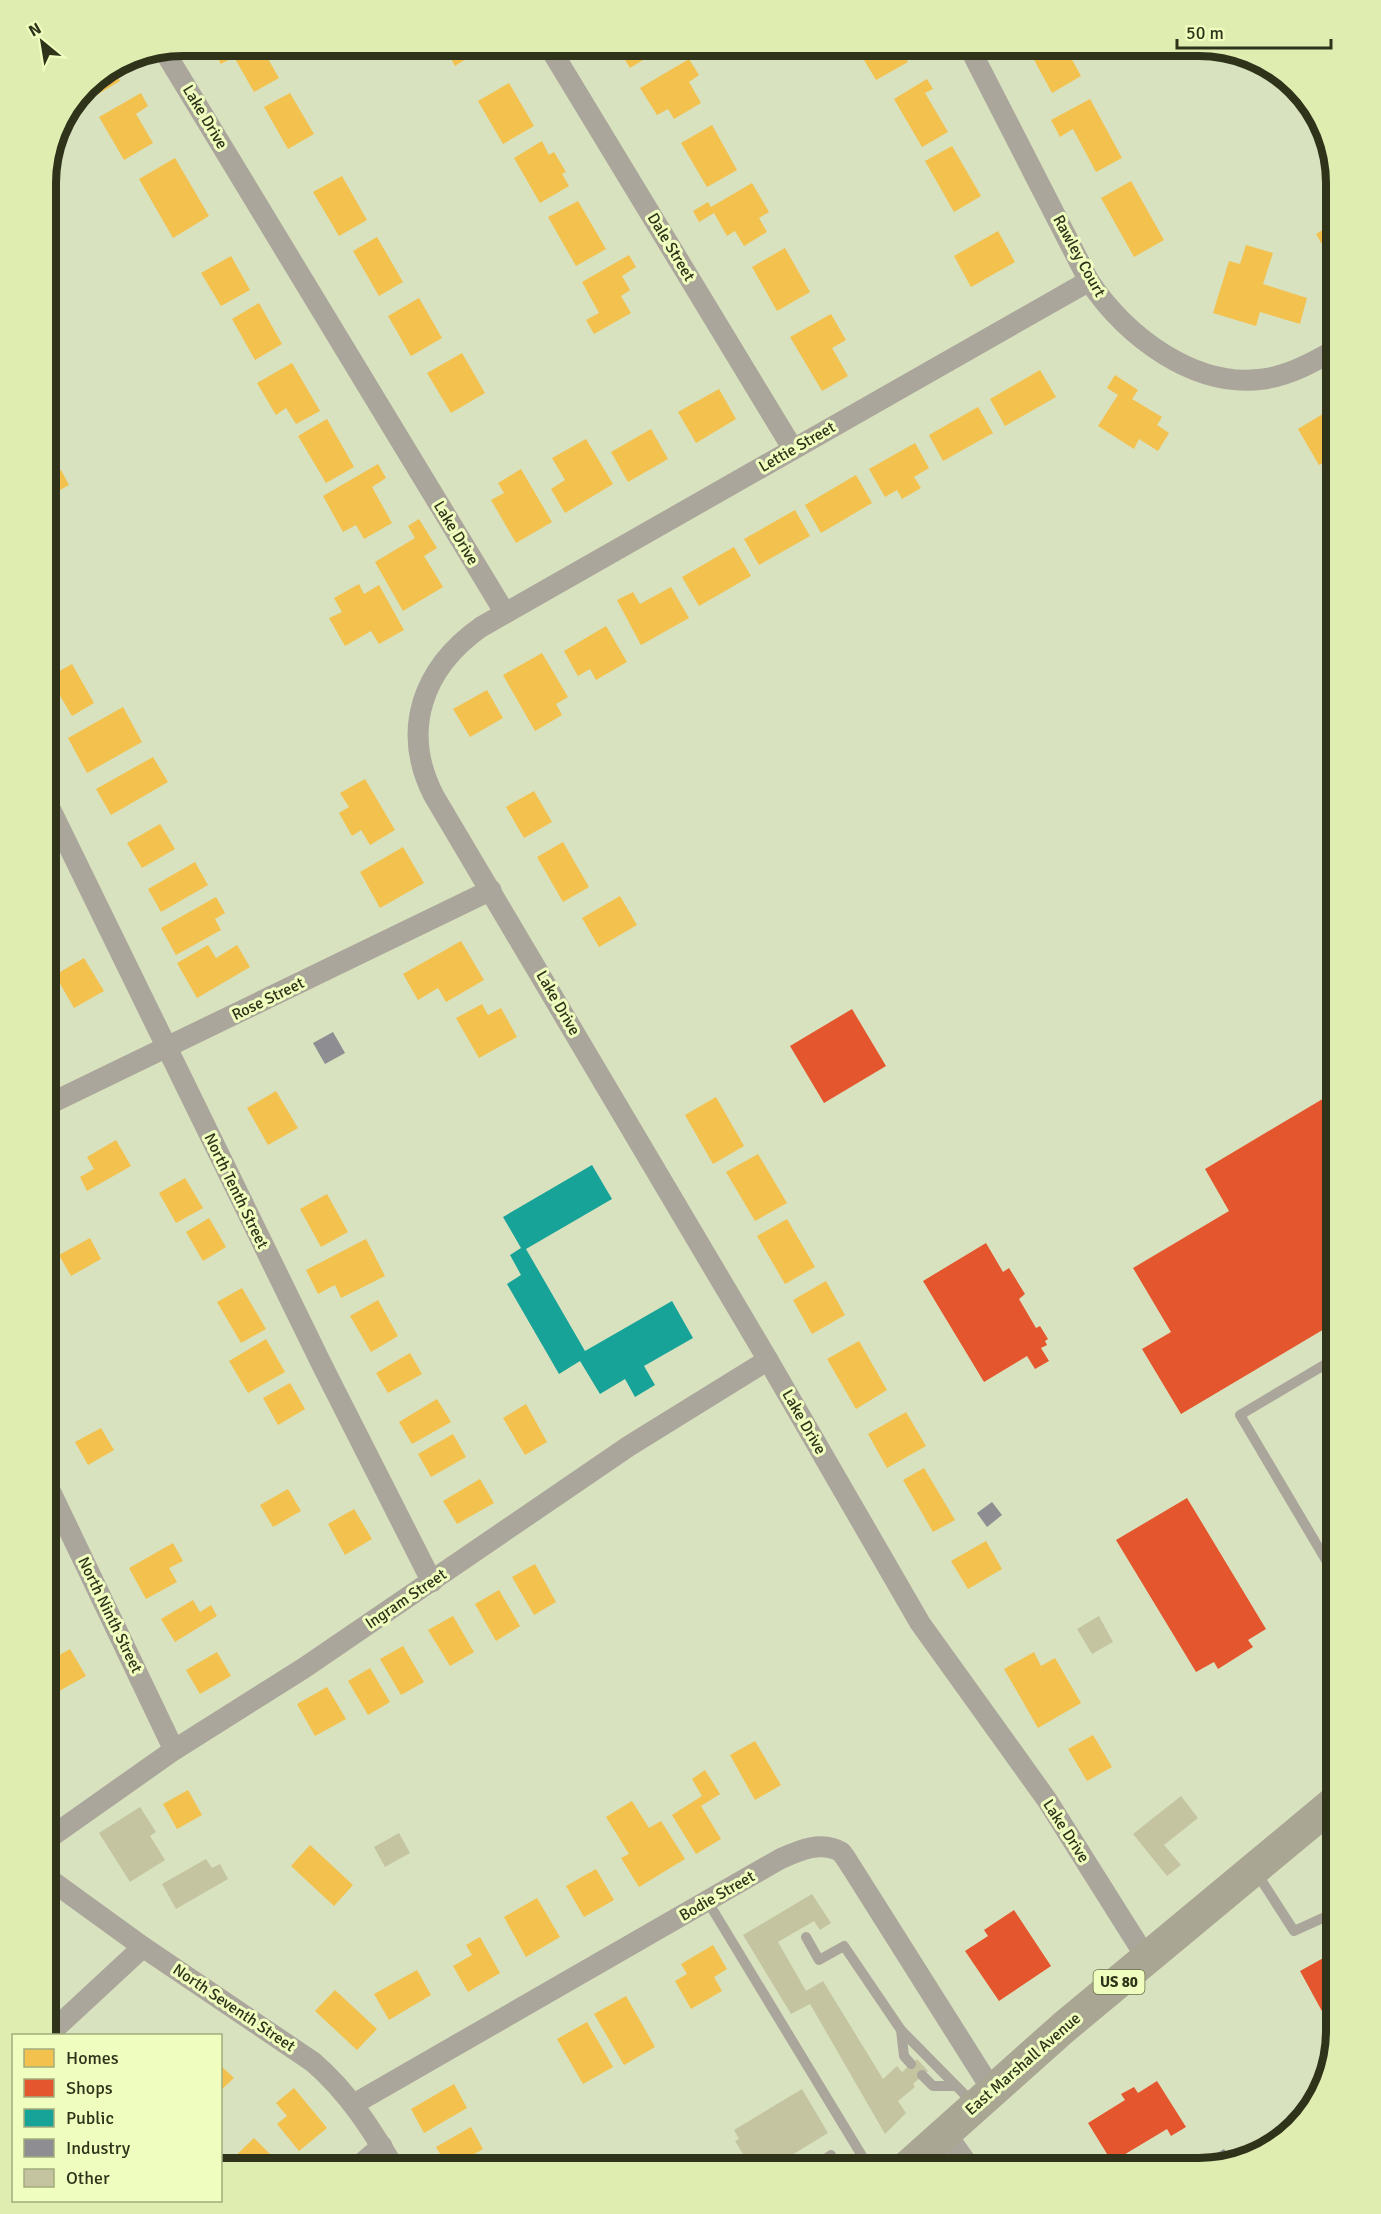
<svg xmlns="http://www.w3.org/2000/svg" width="1381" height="2214" font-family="Signika,sans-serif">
<rect width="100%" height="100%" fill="#d9e2bf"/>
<g fill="#f2c14e">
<polygon points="219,45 260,45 279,78 254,92 234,57 221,64 212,49"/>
<polygon points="443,45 467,45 460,49 466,59 455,66"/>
<polygon points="616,45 654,45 658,51 630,68"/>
<polygon points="855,45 899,45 908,62 876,80"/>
<polygon points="1026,45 1064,45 1081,76 1052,93"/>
<polygon points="689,59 699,75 689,82 701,103 674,119 668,109 657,115 640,88"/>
<polygon points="112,68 120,81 95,96 88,84"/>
<polygon points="927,79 933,89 925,93 948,132 922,147 894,99"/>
<polygon points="509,83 534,126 503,144 478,101"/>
<polygon points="141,93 148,106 136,114 153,143 124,160 99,117"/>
<polygon points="290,93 314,134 288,149 264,107"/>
<polygon points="1090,99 1122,158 1096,172 1073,129 1060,137 1051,120"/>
<polygon points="712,125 737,170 707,187 681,143"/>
<polygon points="542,141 549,155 554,152 566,172 562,174 569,186 540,203 514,158"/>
<polygon points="952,146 981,196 954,212 925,161"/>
<polygon points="175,158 209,216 173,238 139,179"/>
<polygon points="342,176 367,220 339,236 313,192"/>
<polygon points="1131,181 1164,240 1134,257 1101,198"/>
<polygon points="752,183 769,212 759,218 767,232 744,246 735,231 727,236 714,213 699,222 693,211 708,202 711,207"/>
<polygon points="578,201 606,249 576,266 548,217"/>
<polygon points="1336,222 1336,268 1316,234"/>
<polygon points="998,231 1015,262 971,287 954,256"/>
<polygon points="377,237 403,282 379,296 353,251"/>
<polygon points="1246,245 1273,253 1263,284 1307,298 1300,324 1260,312 1256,326 1213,313 1229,261 1240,264"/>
<polygon points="785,248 810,292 777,311 752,267"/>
<polygon points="629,255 636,267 622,276 630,290 621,296 631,313 594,334 586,320 599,313 582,282"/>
<polygon points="231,256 250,290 221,306 201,273"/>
<polygon points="419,298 442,338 411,356 388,316"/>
<polygon points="259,303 282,344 255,360 232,319"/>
<polygon points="831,314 846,340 832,348 848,376 822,391 790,337"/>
<polygon points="462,353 485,393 451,413 427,373"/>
<polygon points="292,363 320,411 296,424 286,408 276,415 257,383"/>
<polygon points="1040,370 1056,397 1005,426 990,399"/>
<polygon points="1115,375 1138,390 1132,399 1162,417 1157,425 1169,433 1158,451 1139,439 1134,449 1098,426 1118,395 1107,388"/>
<polygon points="719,389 736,419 696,443 678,412"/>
<polygon points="1336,406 1336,439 1334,440 1336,455 1319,465 1298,429"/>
<polygon points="978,407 993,433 943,461 929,435"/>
<polygon points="327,419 354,467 326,483 298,436"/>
<polygon points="651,429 668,459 628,482 611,452"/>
<polygon points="586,439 613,484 565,513 551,489 565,480 552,458"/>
<polygon points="915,443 929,468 914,477 921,488 902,499 897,490 885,497 869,469"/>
<polygon points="378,464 386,478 372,487 392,523 364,539 356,525 343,532 323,496"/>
<polygon points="521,469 552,522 516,543 491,500 504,493 498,483"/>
<polygon points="61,470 69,485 53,494 45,479"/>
<polygon points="856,475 872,503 821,533 805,505"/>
<polygon points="795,510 810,536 759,565 744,539"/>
<polygon points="419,519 437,548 424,556 443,587 403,611 375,562 415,538 408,526"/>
<polygon points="734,547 751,576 699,606 682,577"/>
<polygon points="359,584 364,594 379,585 404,630 379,644 371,631 345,646 329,618 342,612 334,598"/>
<polygon points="671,587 689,618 641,645 617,600 633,592 640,604"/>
<polygon points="45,597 56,615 45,621"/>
<polygon points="606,626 627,662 596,680 590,669 578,676 564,651"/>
<polygon points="542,653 568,697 556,704 562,715 535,731 503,675"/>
<polygon points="72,664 94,703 72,716 49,677"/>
<polygon points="487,690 503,718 470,737 453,709"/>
<polygon points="123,707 142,742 87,773 68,738"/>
<polygon points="153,757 168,782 111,815 96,789"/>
<polygon points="365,779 395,830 370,845 361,830 352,836 339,813 349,807 340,793"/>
<polygon points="534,791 552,822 524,838 506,807"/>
<polygon points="160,824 175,849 142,868 127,843"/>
<polygon points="563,842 589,887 563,902 537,857"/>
<polygon points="403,847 424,883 380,908 360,872"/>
<polygon points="195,862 208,885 161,912 148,889"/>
<polygon points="45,891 55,908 45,914"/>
<polygon points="620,896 637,925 599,947 582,918"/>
<polygon points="216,897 225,913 215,919 221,930 176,955 161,928"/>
<polygon points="461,941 484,980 446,1002 438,988 418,1000 403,974"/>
<polygon points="208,945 216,958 237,945 250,967 197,998 177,963"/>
<polygon points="84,958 104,991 74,1008 55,975"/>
<polygon points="482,1004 488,1015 501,1008 517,1037 479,1058 456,1018"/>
<polygon points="276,1091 298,1128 268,1145 247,1108"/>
<polygon points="716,1097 744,1146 713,1164 685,1115"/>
<polygon points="116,1140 131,1166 87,1191 80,1177 94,1169 87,1157"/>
<polygon points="758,1154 787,1203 755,1221 726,1172"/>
<polygon points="185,1178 203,1208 176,1223 159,1193"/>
<polygon points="327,1194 348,1232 321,1247 300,1209"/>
<polygon points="209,1218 226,1247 203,1261 186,1232"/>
<polygon points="787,1219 815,1267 785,1284 757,1236"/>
<polygon points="90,1238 101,1259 71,1276 59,1255"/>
<polygon points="366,1239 385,1276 341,1298 335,1285 318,1294 306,1270"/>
<polygon points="826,1281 845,1315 812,1334 793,1300"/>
<polygon points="242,1288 266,1329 241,1343 217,1302"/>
<polygon points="378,1300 398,1336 371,1352 350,1316"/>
<polygon points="266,1339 285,1372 248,1393 229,1361"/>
<polygon points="859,1341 887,1390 856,1409 827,1359"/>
<polygon points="410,1353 422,1374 388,1393 376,1373"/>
<polygon points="290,1383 305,1409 278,1425 263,1398"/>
<polygon points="437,1399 451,1422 412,1444 399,1422"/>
<polygon points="526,1404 547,1442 525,1455 503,1418"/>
<polygon points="906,1412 926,1446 887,1468 868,1434"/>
<polygon points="101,1428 114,1450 88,1465 75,1442"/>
<polygon points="453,1434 466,1457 431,1477 418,1454"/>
<polygon points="924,1468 955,1520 933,1532 903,1480"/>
<polygon points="480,1479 494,1503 457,1524 443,1501"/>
<polygon points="288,1489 301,1511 273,1527 260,1505"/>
<polygon points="354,1509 372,1539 345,1555 328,1524"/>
<polygon points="986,1541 1002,1569 968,1589 951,1561"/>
<polygon points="173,1543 183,1561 169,1568 177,1582 146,1599 129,1568"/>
<polygon points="535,1564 556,1602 534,1615 512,1577"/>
<polygon points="499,1590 520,1626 496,1641 475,1604"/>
<polygon points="193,1600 200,1612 211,1605 217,1616 175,1642 161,1619"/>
<polygon points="453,1616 474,1652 450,1666 428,1630"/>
<polygon points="403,1646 424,1682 401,1695 380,1659"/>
<polygon points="70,1649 86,1676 45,1699 45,1663"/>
<polygon points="217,1652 231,1676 200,1694 186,1670"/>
<polygon points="1034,1652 1041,1666 1055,1658 1081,1703 1038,1728 1004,1669"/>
<polygon points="370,1668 390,1702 368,1715 348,1681"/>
<polygon points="327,1687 346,1719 315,1736 297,1704"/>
<polygon points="1093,1735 1112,1767 1087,1781 1068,1749"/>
<polygon points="755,1741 781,1785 755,1800 730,1755"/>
<polygon points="705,1770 720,1794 701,1806 721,1839 696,1854 672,1815 702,1796 692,1779"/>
<polygon points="188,1790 202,1815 177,1829 163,1804"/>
<polygon points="632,1801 649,1828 661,1821 685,1859 639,1887 621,1858 629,1854 606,1817"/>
<polygon points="310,1845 353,1885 334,1906 291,1866"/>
<polygon points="596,1869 614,1900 584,1917 566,1886"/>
<polygon points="537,1898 560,1937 526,1957 504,1917"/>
<polygon points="480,1937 500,1973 468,1992 453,1966 472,1955 466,1945"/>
<polygon points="713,1945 727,1969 714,1977 722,1991 691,2009 675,1981 687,1974 681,1964"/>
<polygon points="417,1970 431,1995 389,2020 374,1994"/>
<polygon points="335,1990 377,2029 357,2050 315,2011"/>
<polygon points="626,1996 655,2047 624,2065 594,2014"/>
<polygon points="587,2022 613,2067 583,2084 557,2039"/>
<polygon points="220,2065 234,2078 220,2091"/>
<polygon points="454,2084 467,2108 424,2133 411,2109"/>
<polygon points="294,2088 327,2128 299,2151 277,2124 287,2116 276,2103"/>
<polygon points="471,2127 483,2149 449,2169 436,2147"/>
<polygon points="254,2138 279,2163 273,2169 227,2169 225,2166"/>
</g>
<g fill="#e4572e">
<polygon points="852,1009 886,1066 824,1103 790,1046"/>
<polygon points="1336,1091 1336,1322 1181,1414 1142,1349 1171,1332 1133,1268 1229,1211 1205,1169"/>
<polygon points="986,1243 1003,1272 1009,1268 1025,1294 1019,1299 1036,1328 1040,1326 1048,1339 1045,1341 1047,1345 1041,1348 1049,1361 1035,1369 1027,1356 984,1382 923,1281"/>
<polygon points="1187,1498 1266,1629 1248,1640 1253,1647 1218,1669 1214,1662 1196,1672 1116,1540"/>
<polygon points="1014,1910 1051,1966 999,2001 965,1951 988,1936 984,1930"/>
<polygon points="1336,1951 1336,2032 1335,2035 1300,1971"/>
<polygon points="1157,2081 1186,2127 1171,2136 1167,2129 1112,2162 1088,2123 1125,2100 1121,2094 1134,2087 1138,2093"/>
</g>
<polygon fill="#17a398" points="592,1165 612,1199 526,1249 585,1351 672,1301 693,1338 644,1366 655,1385 635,1397 625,1379 600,1394 580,1361 559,1374 507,1284 521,1275 510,1255 521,1248 503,1217"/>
<g fill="#8d8d92">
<polygon points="333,1032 345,1053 325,1064 313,1043"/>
<polygon points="992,1502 1002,1515 987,1527 977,1513"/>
<polygon points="1224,2149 1232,2161 1199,2169 1197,2165"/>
</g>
<g fill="#c4c4a1">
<polygon points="1099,1616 1113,1642 1092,1654 1077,1629"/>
<polygon points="1181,1796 1198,1818 1164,1845 1181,1865 1167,1876 1133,1834"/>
<polygon points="140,1807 156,1832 150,1836 165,1860 130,1882 99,1833"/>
<polygon points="399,1833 410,1853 385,1867 374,1847"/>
<polygon points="206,1859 212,1868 220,1864 228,1879 176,1909 162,1884"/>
<polygon points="812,1894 831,1923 820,1930 814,1921 778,1942 806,1991 823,1981 883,2079 897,2066 902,2072 917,2059 928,2071 913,2084 915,2087 898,2101 906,2113 885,2134 810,2004 791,2014 743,1935"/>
<polygon points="802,2089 828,2133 769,2169 764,2165 758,2169 752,2169 735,2141 739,2139 734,2130"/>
</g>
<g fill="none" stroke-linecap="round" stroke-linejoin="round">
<g stroke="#aba69b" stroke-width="10">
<polyline points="1336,1577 1240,1415 1336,1358"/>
<polyline points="1256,1872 1294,1931 1336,1912"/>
<polyline points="708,1902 870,2169"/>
<polyline points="806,1937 819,1960 844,1946 901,2030 973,2103"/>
<polyline points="901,2030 904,2056 911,2064"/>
<polyline points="922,2075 933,2086 955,2086"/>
<polyline points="812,2169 831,2155"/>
</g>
<g stroke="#aba69b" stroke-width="21">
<polyline points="548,45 793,449"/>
<path d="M968,45L1089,281C1126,336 1194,389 1264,379C1290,375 1314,362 1336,349"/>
<polyline points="163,49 505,613"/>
<path d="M1089,281L481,627C423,668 400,730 434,796L768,1360L920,1623L1047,1800L1147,1959"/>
<polyline points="45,798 322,1365 432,1582"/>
<polyline points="45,1106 491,890"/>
<polyline points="45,1480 174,1750"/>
<polyline points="45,1841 174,1750 304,1668 629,1446 768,1360"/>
<path d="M45,1876L143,1947L313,2062C348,2092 372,2130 395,2169"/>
<polyline points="47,2036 143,1947"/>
<path d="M354,2104L780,1859C798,1851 821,1840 841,1852C845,1856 849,1864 852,1868L992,2090"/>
<polyline points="945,2132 971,2169"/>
<polyline points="355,2169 382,2146"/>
</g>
<polyline stroke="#aaa694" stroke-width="33" points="905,2169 1063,2028 1336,1801"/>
</g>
<g text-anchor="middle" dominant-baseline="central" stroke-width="6" stroke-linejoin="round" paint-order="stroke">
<rect fill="#effdbe" stroke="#68704b" stroke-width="1.5" x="1093.5" y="1970" width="51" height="24" rx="4.5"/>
<g font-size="15" font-weight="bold" fill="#2e331a">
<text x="1119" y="1982">US 80</text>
</g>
<g font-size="16" fill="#2e331a" stroke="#effdbe">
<text transform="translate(205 117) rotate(59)">Lake Drive</text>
<text transform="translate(671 247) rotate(59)">Dale Street</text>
<text transform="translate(1079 256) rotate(61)">Rawley Court</text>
<text transform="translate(797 447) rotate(-30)">Lettie Street</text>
<text transform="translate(456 533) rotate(59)">Lake Drive</text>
<text transform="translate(268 999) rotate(-26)">Rose Street</text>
<text transform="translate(558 1003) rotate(60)">Lake Drive</text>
<text transform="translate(236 1191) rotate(64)">North Tenth Street</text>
<text transform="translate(804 1422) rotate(60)">Lake Drive</text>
<text transform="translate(406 1599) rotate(-34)">Ingram Street</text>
<text transform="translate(110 1615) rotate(64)">North Ninth Street</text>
<text transform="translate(1066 1831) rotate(57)">Lake Drive</text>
<text transform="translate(717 1896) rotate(-30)">Bodie Street</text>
<text transform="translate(234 2008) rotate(34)">North Seventh Street</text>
<text transform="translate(1023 2064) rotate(-41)">East Marshall Avenue</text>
</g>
</g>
<path d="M0 0H1381V2214H0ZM183 56H1199A127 127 0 0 1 1326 183V2031A127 127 0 0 1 1199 2158H183A127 127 0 0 1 56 2031V183A127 127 0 0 1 183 56Z" fill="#e0edb1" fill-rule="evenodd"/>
<path fill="none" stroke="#2e331a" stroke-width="8" d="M183 56H1199A127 127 0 0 1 1326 183V2031A127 127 0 0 1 1199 2158H183A127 127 0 0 1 56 2031V183A127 127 0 0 1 183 56Z"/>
<rect x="12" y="2034" width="210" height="168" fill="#effdbe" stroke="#a2ac7c" stroke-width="1.5"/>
<rect x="24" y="2049" width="30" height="18" fill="#f2c14e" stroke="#a2ac7c" stroke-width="1.5"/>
<text x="66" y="2064" font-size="18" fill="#2e331a">Homes</text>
<rect x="24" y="2079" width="30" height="18" fill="#e4572e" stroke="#a2ac7c" stroke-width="1.5"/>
<text x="66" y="2094" font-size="18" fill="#2e331a">Shops</text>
<rect x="24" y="2109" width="30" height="18" fill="#17a398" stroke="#a2ac7c" stroke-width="1.5"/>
<text x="66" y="2124" font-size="18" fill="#2e331a">Public</text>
<rect x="24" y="2139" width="30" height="18" fill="#8d8d92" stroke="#a2ac7c" stroke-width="1.5"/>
<text x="66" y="2154" font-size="18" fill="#2e331a">Industry</text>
<rect x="24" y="2169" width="30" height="18" fill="#c4c4a1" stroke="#a2ac7c" stroke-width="1.5"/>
<text x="66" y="2184" font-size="18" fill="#2e331a">Other</text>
<g transform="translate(42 42) rotate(330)" stroke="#effdbe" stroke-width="4.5" paint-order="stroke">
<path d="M0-4.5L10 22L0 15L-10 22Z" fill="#2e331a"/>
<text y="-9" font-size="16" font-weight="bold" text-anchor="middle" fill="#2e331a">N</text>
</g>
<path d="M1177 39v9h154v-9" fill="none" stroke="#2e331a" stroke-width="3"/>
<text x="1186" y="39" font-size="18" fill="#2e331a" stroke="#effdbe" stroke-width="4.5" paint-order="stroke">50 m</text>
</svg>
